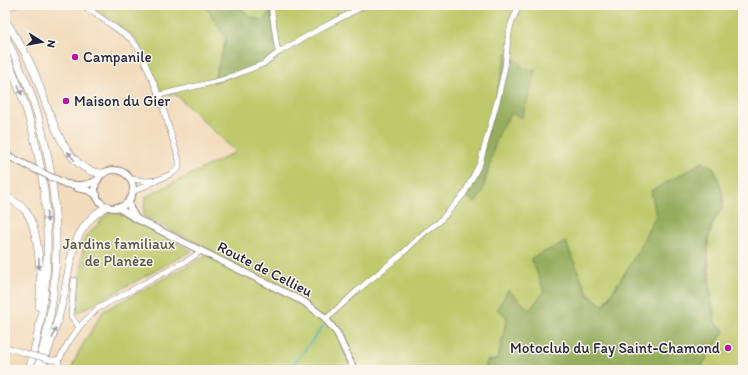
<svg xmlns="http://www.w3.org/2000/svg" width="748" height="375" font-family="Itim,sans-serif">
<rect width="100%" height="100%" fill="#fbf7ec"/>
<filter id="ink" filterUnits="userSpaceOnUse"><feTurbulence type="fractalNoise" baseFrequency=".025" numOctaves="2"/><feDisplacementMap in="SourceGraphic" scale="8" xChannelSelector="R" yChannelSelector="G"/><feConvolveMatrix kernelMatrix="1 2 1 2 8 2 1 2 1" color-interpolation-filters="sRGB"/></filter>
<filter id="wash" filterUnits="userSpaceOnUse"><feTurbulence type="fractalNoise" baseFrequency=".012" numOctaves="4" result="noise"/><feDisplacementMap in="SourceGraphic" scale="16" xChannelSelector="R" yChannelSelector="G"/><feGaussianBlur stdDeviation="0.9" result="paint"/><feColorMatrix in="noise" values="0 0 0 0 0 0 0 0 0 0 0 0 0 0 0 0 0 1.4 0 .05"/><feComposite in="paint" operator="in"/></filter>
<g filter="url(#wash)">
<rect width="100%" height="100%" fill="#f3dcbd"/>
<g fill="#bdc96b" stroke="#707653">
<polygon points="90,5 743,5 743,370 703,370 701,367 725,330 715,322 710,289 708,254 708,240 712,226 723,204 722,190 656,215 632,262 603,306 588,294 566,243 544,291 530,310 508,291 507,317 498,360 487,361 485,370 71,370 79,351 103,311 214,252 143,216 145,197 236,152 176,95 160,92 141,47 133,36"/>
<polygon points="111,210 192,251 77,313 84,239"/>
</g>
<g fill="#96ad5f" stroke="#5c684d">
<polygon points="205,5 228,5 229,7 239,5 249,16 262,20 271,12 278,50 263,64 213,83 226,39"/>
<polygon points="507,52 521,64 520,67 536,71 522,118 512,113 500,130 494,148 482,194 474,204 464,194 479,166"/>
<path d="M703,162L713,167C718,178 723,189 723,202C723,211 714,218 711,227C704,251 709,285 713,309C714,313 714,319 715,322C717,325 722,328 725,330L701,367L703,370H485L487,361L498,359L507,317L497,309L508,290L530,310L544,291L531,258L566,242L587,294L604,306L632,262L656,215L651,191Z"/>
</g>
<g fill="none" stroke-linecap="round" stroke-linejoin="round">
<polyline stroke="#40b1b8" stroke-width="1.5" points="289,370 324,325"/>
</g>
</g>
<g filter="url(#ink)">
<g fill="none" stroke-linecap="round" stroke-linejoin="round">
<g stroke="#8a7f7c" stroke-width="6">
<g id="minor">
<polyline points="83,5 131,39 139,49 159,95 179,160 179,168 173,173 132,192"/>
<polyline points="271,5 277,47 279,52"/>
<polyline points="5,8 17,5"/>
<polyline points="159,95 222,80 263,64 279,52 323,27 366,5"/>
<polyline points="130,179 147,181 157,180"/>
<polyline points="74,280 71,316 79,327"/>
<polyline points="326,319 359,289 403,253 425,232 439,222 464,194 480,163 498,98 505,67 508,39 511,24 519,5"/>
<polyline points="5,347 24,353"/>
<polyline points="51,360 57,360 60,358 68,343 80,326 97,309 115,299 190,259 201,251"/>
<polyline points="57,370 59,363 58,360"/>
</g>
</g>
<g stroke="#8a7f7c" stroke-width="8">
<g id="major">
<polyline points="5,154 26,165"/>
<circle cx="114" cy="189" r="19"/>
<path d="M66,184C78,186 87,186 98,180"/>
<polyline points="77,188 87,190 97,195"/>
<polyline points="129,200 130,208 136,218"/>
<polyline points="117,207 133,217 304,302 324,317 337,333 354,370"/>
</g>
</g>
<g stroke="#8a7f7c" stroke-width="8">
<g id="highway">
<path d="M5,19C14,35 24,50 32,67C46,97 61,175 104,173"/>
<path d="M5,36C15,57 26,79 33,100C62,187 64,283 37,370"/>
<path d="M5,54C51,155 60,263 29,370"/>
<polyline points="5,79 7,88 5,97"/>
<path d="M5,196C13,200 19,204 25,210C40,230 42,282 39,307"/>
<path d="M43,364C51,343 58,321 63,299C72,261 69,229 107,206"/>
</g>
</g>
<use href="#minor" stroke="#fff" stroke-width="5"/>
<use href="#major" stroke="#fff" stroke-width="6"/>
<use href="#highway" stroke="#fff" stroke-width="7"/>
<g stroke="#8a7f7c" stroke-width="6" stroke-linecap="butt">
<polyline id="minor-bridge" points="24,353 51,360"/>
</g>
<g stroke="#8a7f7c" stroke-width="8" stroke-linecap="butt">
<polyline id="major-bridge" points="26,165 66,184"/>
</g>
<use href="#minor-bridge" stroke="#fff" stroke-width="5"/>
<use href="#major-bridge" stroke="#fff" stroke-width="6"/>
</g>
<defs><path id="oneway-solid" d="M-6-.8H1V-3.2L6.5 0L1 3.2V.8H-6Z"/></defs>
<g fill="#9c9ca7">
<use href="#oneway-solid" transform="translate(20 90) rotate(70)"/>
<use href="#oneway-solid" transform="translate(71 156) rotate(-129)"/>
<use href="#oneway-solid" transform="translate(47 217) rotate(87)"/>
<use href="#oneway-solid" transform="translate(39 264) rotate(88)"/>
<use href="#oneway-solid" transform="translate(54 333) rotate(-72)"/>
</g>
</g>
<g fill="#b5179e" stroke="#fbf7ec" stroke-width="1.5">
<circle cx="75" cy="57" r="4"/>
<circle cx="66" cy="101" r="4"/>
<circle cx="728" cy="348" r="4"/>
</g>
<g text-anchor="middle" dominant-baseline="central" stroke-width="3" stroke-linejoin="round" paint-order="stroke">
<g font-size="15" fill="#22223b" stroke="#fbf7ec" text-anchor="start">
<text x="83" y="57">Campanile</text>
<text x="74" y="101">Maison du Gier</text>
<text x="720" y="348" text-anchor="end">Motoclub du Fay Saint-Chamond</text>
</g>
<g font-size="15" fill="#505449" stroke="#fbf7ec">
<text x="119" y="244">Jardins familiaux<tspan x="119" dy="17">de Planèze</tspan></text>
</g>
<g font-size="15" fill="#22223b" stroke="#fbf7ec">
<text transform="translate(265 269) rotate(27)">Route de Cellieu</text>
</g>
</g>
<rect width="748" height="375" fill="none" stroke="#fbf7ec" stroke-width="20"/>
<g transform="translate(42 42) rotate(101)" stroke="#fbf7ec" stroke-width="3" paint-order="stroke">
<path d="M0-3L7 15L0 10L-7 15Z" fill="#22223b"/>
<text y="-6" font-size="11" font-weight="bold" text-anchor="middle" fill="#22223b">N</text>
</g>
</svg>
